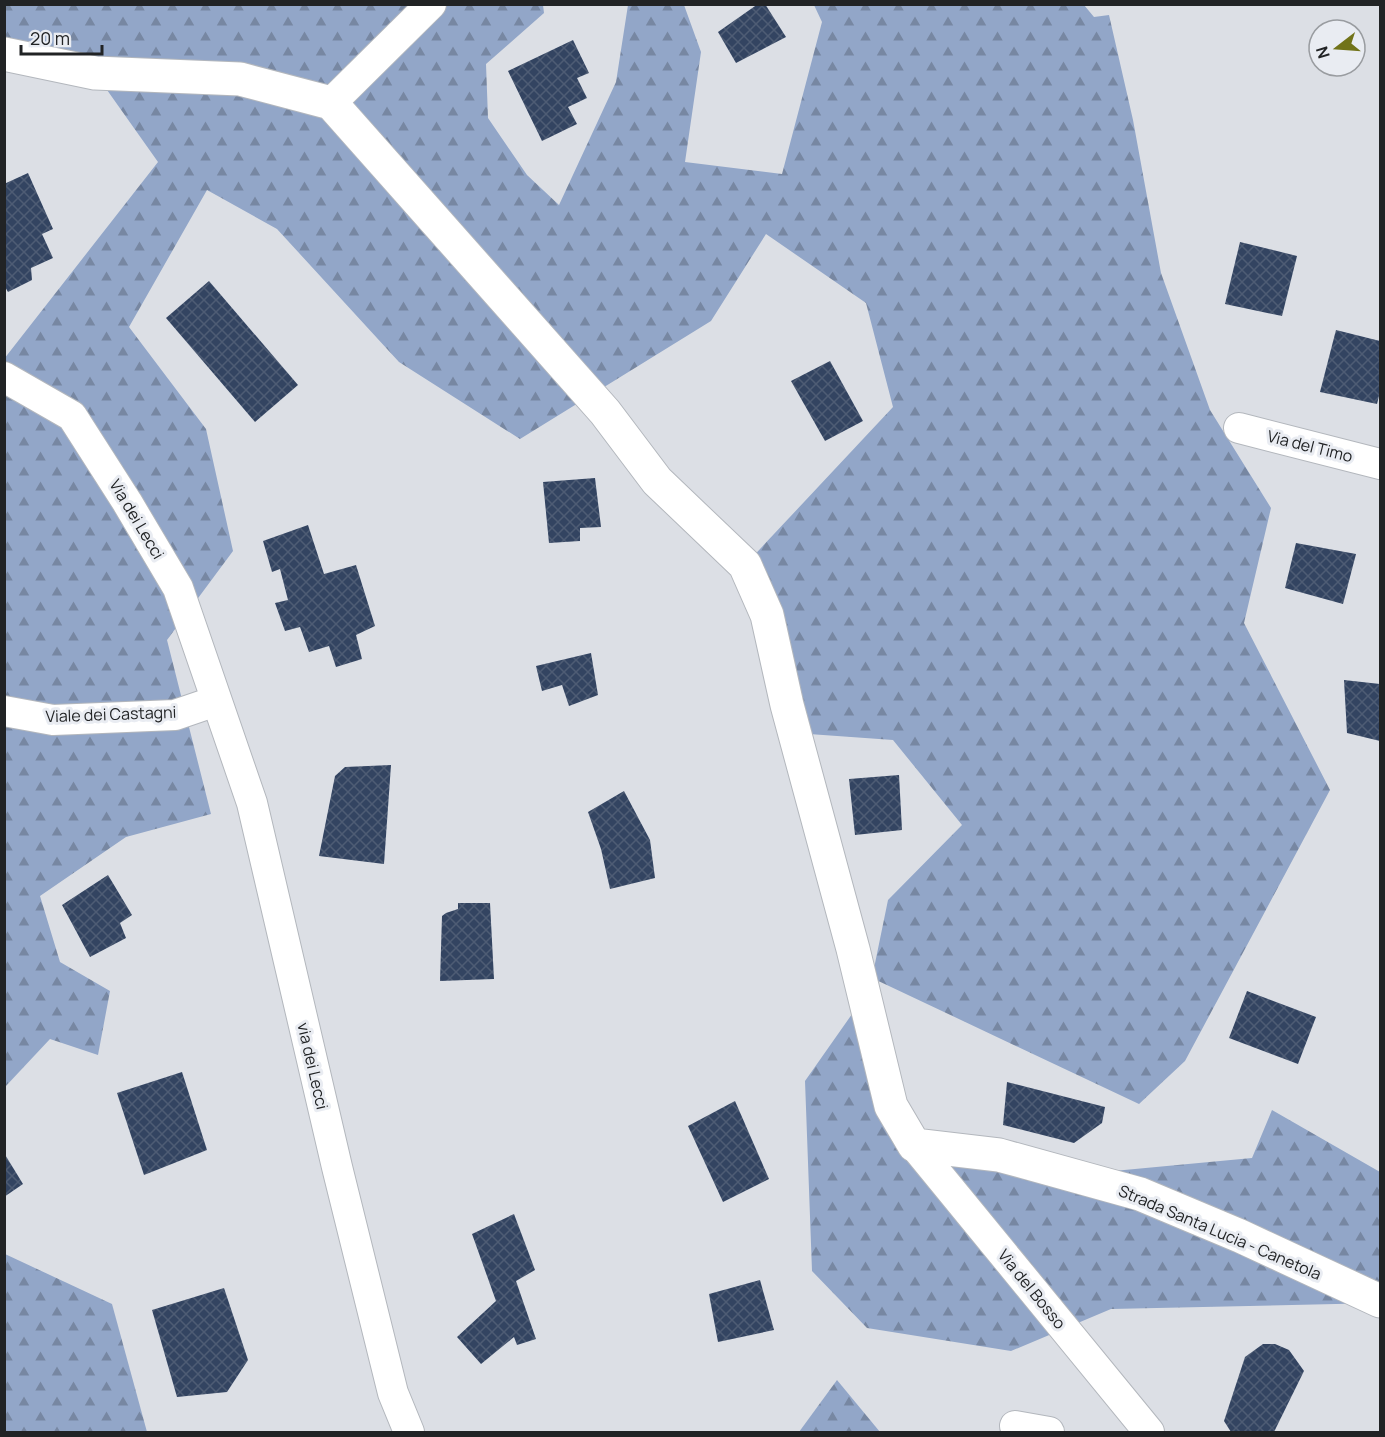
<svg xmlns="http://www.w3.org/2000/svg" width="1385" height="1437" font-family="Manrope,sans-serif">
<defs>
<pattern id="forest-firs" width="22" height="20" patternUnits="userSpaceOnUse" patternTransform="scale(1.5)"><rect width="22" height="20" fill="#92a6c8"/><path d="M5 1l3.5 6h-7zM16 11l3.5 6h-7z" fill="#7787a2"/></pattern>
<pattern id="building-cross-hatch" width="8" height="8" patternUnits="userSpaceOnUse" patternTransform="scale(1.5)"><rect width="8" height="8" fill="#334461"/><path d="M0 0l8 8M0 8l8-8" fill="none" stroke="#4e5c74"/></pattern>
</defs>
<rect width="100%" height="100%" fill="#dcdfe5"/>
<g fill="url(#forest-firs)">
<polygon points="5,5 543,5 544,13 486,64 488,118 527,175 559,205 616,82 628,5 684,5 701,52 685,162 782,174 822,22 814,5 1084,5 1094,17 1109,15 1133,120 1161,273 1210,410 1271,508 1244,623 1330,790 1185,1061 1139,1104 872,978 888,900 962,825 893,740 795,733 745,565 893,407 866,303 766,234 711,321 520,439 399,362 277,229 207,190 129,327 206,429 233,551 167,640 211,814 126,837 40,896 60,962 110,991 98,1055 50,1039 5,1087 4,359 158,162 95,73 5,54"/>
<polygon points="864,997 924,1157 1071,1175 1252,1158 1272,1110 1380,1172 1380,1303 1111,1309 1011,1351 867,1328 812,1271 805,1081"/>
<polygon points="5,1254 112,1304 147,1432 5,1432"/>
<polygon points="837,1380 880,1432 799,1432"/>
</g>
<g fill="url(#building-cross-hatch)">
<polygon points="758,4 765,4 786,37 736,63 718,32"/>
<polygon points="573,40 589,73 577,78 587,98 568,107 577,124 542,141 508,71"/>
<polygon points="28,173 53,229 42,234 53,258 31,268 32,280 8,292 4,285 4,184"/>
<polygon points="1240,242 1297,256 1282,316 1225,304"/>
<polygon points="209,281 298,385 255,422 166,318"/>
<polygon points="1336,330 1380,341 1380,392 1377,404 1320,392"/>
<polygon points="830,361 863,421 825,441 791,381"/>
<polygon points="595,478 601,527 580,528 580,541 549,543 543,482"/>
<polygon points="308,525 324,574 356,565 375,626 356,635 362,659 336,667 329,646 309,652 300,627 285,631 275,603 288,600 280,569 272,572 263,541"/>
<polygon points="1296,543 1356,554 1343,604 1285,588"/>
<polygon points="591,653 598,695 569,706 562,685 542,691 536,666"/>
<polygon points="1344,680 1380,684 1380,741 1347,733"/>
<polygon points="391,765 384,864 319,856 335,776 345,767"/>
<polygon points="899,775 902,830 855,835 849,779"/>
<polygon points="624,791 650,840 655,878 610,889 601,849 588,812"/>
<polygon points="108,875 132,915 120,923 126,938 90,957 62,905"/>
<polygon points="458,903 490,903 494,979 440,981 442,916 446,913 458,909"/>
<polygon points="1247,991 1316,1017 1298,1064 1229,1038"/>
<polygon points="182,1072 207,1150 144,1175 117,1093"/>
<polygon points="1007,1082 1105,1107 1102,1123 1074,1143 1003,1125"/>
<polygon points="735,1101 769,1179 723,1202 688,1126"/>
<polygon points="4,1153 23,1184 4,1197"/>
<polygon points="514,1214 535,1270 516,1281 536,1339 517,1345 514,1337 481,1364 457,1337 496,1301 472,1234"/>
<polygon points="760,1280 774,1330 718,1342 709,1294"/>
<polygon points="224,1288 248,1360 227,1392 177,1397 152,1310"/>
<polygon points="1263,1344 1275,1344 1289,1350 1304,1371 1274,1432 1231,1432 1224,1421 1245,1357"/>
</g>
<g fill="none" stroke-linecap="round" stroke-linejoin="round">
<g stroke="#b3b7bd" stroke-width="32">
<g id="minor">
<polyline points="331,103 431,4"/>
<polyline points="4,377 72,416 127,502 178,588 252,803 337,1167 393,1393 409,1432"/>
<polyline points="1239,428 1380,464"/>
<polyline points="4,711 53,720 175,715 216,701"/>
<polyline points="914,1145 1149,1432"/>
<polyline points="1018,1432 1015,1426 1049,1432"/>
</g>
</g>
<g stroke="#b3b7bd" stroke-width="35">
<polyline id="tertiary" points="4,54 95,73 240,79 331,103 605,412 657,481 745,565 767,615 787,705 853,949 891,1106 914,1145 999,1155 1140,1194 1240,1236 1380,1301"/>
</g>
<use href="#minor" stroke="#fff" stroke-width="30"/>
<use href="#tertiary" stroke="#fff" stroke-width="33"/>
</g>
<g text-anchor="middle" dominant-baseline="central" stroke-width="6" stroke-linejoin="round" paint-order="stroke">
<g font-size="16" fill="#212325" stroke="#e9ecf2">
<text transform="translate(1310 446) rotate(14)">Via del Timo</text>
<text transform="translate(137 519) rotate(59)">Via dei Lecci</text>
<text transform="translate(111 714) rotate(-2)">Viale dei Castagni</text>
<text transform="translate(313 1066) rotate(77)">via dei Lecci</text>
<text transform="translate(1220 1232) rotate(23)">Strada Santa Lucia - Canetola</text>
<text transform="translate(1032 1289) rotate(51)">Via del Bosso</text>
</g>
</g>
<rect width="1385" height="1437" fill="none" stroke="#212325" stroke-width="12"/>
<g transform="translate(1337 48) rotate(253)"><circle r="28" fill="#e9ecf2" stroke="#999ca0" stroke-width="1.5"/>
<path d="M0-4.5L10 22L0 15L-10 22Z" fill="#717319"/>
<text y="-9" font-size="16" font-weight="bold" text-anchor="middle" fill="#212325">N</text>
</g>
<path d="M21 45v9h81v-9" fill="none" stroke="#212325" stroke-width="3"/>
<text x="30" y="45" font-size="18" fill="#212325" stroke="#e9ecf2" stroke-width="4.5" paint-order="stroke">20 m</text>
</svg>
